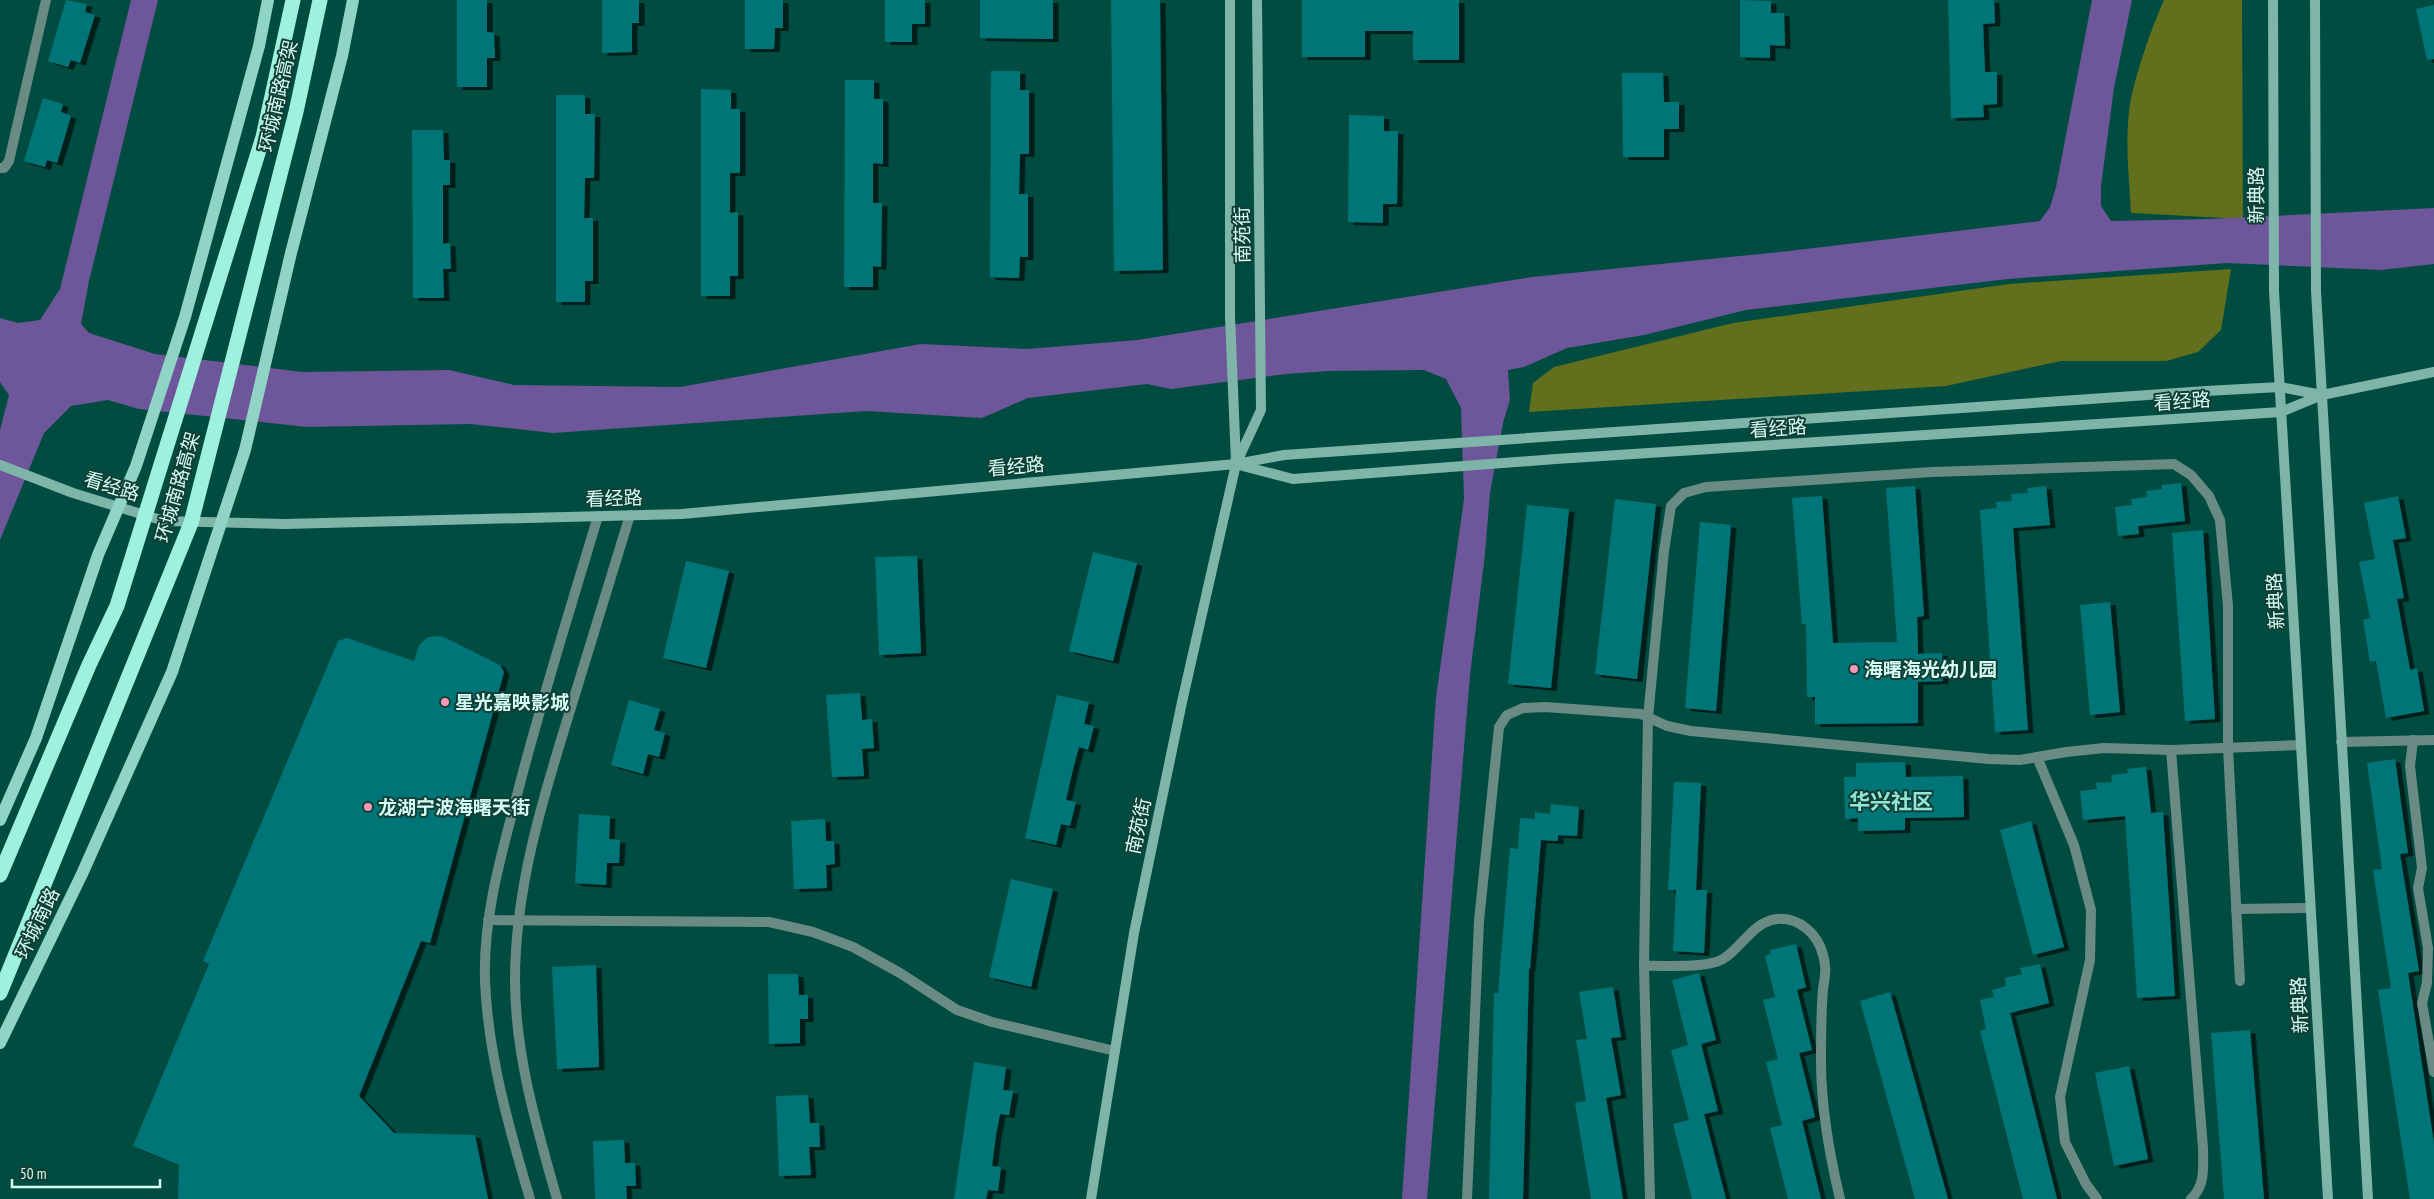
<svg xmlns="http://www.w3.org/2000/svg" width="2434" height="1199" font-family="'PT Sans Narrow','Noto Sans SC',sans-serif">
<defs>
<filter id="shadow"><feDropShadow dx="5.5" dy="3" stdDeviation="0" flood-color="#0009"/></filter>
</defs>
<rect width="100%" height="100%" fill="#004c41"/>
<g fill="#626f1d">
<path d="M2164,0H2242L2243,219L2131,213C2129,175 2124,135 2131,98C2139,64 2150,32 2164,0Z"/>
<polygon points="2231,269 2221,330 2198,352 2166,361 2061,361 1946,386 1529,412 1533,383 1554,367 1733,323 2009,284"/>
</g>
<polygon fill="#6d5699" points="131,0 158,0 89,281 81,324 89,333 155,354 302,372 449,370 514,385 680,387 921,344 1027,349 1137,340 1532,277 1789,251 2040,221 2050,207 2056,187 2092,0 2132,0 2114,88 2101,186 2101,206 2111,221 2209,219 2434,208 2434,264 2381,270 2227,263 2008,279 1746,310 1644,335 1567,348 1524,367 1508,370 1510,400 1503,423 1490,493 1485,554 1470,675 1427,1199 1402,1199 1436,697 1464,499 1461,408 1446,379 1424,370 1329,371 1286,374 1171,389 1147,384 1028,398 982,418 866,411 553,433 470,424 307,427 139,409 108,400 71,406 44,433 0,540 0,430 9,395 0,382 0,318 18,323 40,320 60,289"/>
<g fill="#057578" filter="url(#shadow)">
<polygon points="66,0 87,4 85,12 95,15 80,63 71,60 68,67 48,61"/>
<polygon points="457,0 487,0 487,32 494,33 495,58 487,58 487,87 457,87"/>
<polygon points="602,0 639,0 639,23 632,23 632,52 602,53"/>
<polygon points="745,0 783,0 783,28 775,28 774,49 745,49"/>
<polygon points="885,0 925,0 925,24 912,24 912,42 885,42"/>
<polygon points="980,0 1053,0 1053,39 980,38"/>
<polygon points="1111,0 1160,0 1163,270 1114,271"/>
<polygon points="1302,0 1459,0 1459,60 1413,60 1413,31 1365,31 1365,57 1302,57"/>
<polygon points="1740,0 1771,1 1771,13 1784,13 1785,46 1770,45 1770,58 1740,57"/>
<polygon points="1948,0 1994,0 1995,23 1983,24 1985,72 1997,72 1997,104 1983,105 1984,117 1951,118"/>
<polygon points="2434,5 2434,59 2427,60 2416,9"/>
<polygon points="991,71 1020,71 1020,90 1029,90 1029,154 1020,154 1019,194 1028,194 1028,257 1020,257 1019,278 990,277"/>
<polygon points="1622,73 1663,73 1664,102 1679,102 1679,129 1664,129 1664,157 1623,157"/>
<polygon points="845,80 874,80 874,99 883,99 883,164 873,163 873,203 882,203 881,267 873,266 873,287 844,287"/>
<polygon points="701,89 731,90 731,109 740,109 740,173 730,173 730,213 738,212 738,276 730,276 730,296 701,296"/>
<polygon points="556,95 585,95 585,114 595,114 594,178 585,178 584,218 593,218 593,281 585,281 585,302 556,302"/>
<polygon points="43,98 63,104 61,112 71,116 57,163 47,160 45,167 24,161"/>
<polygon points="1349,115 1384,116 1384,131 1398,131 1397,204 1383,204 1383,223 1348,222"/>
<polygon points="412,130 443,130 444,160 450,160 450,185 443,185 443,244 450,243 451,269 443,269 444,298 413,298"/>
<polygon points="2181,483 2185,521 2138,526 2139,534 2118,536 2115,507 2132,505 2131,499 2147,497 2146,491 2162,489 2162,485"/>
<polygon points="1915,486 1924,616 1917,617 1918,654 1942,653 1943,681 1918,682 1918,723 1815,724 1815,697 1807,697 1806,624 1802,624 1792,498 1822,496 1833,643 1897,642 1886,488"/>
<polygon points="2046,486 2050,525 2013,528 2028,730 1995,732 1980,510 1997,508 1996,502 2012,501 2011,494 2028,493 2027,488"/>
<polygon points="2398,496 2406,538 2393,540 2404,598 2397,599 2410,670 2417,668 2424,711 2386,718 2376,661 2370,662 2363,620 2370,618 2359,562 2375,559 2364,503"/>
<polygon points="1615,499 1656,504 1637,679 1595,674"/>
<polygon points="1527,505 1569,509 1551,688 1508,684"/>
<polygon points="1700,522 1731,525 1716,711 1685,708"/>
<polygon points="2203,530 2215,719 2185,721 2172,533"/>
<polygon points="1093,552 1137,563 1113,661 1069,651"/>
<polygon points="917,556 921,653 879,655 875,557"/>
<polygon points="686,561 729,571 706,668 663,658"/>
<polygon points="2110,602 2120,712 2090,715 2080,605"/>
<polygon points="442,636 500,665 504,672 430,943 421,941 359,1096 394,1133 475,1135 488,1199 178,1199 179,1165 133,1146 209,964 203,961 338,641 347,638 414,661 419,645 428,637"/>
<polygon points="860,693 862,720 872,719 874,748 862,749 864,776 832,777 826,695"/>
<polygon points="1057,695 1089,702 1084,724 1094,726 1088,750 1079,747 1073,769 1066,800 1076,802 1070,826 1061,824 1056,845 1025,838"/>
<polygon points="629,700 660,709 654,730 665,733 659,757 648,754 643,774 611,765"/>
<polygon points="2395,759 2408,853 2400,854 2419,971 2408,973 2434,1143 2434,1199 2410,1199 2378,990 2391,988 2373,870 2382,869 2367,763"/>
<polygon points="1905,762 1906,777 1963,776 1964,817 1905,818 1905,830 1858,831 1858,818 1845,819 1844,777 1856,777 1856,763"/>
<polygon points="2146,767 2151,813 2163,812 2175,996 2137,998 2125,816 2083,820 2080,791 2097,789 2096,783 2112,782 2111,775 2128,773 2127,769"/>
<polygon points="1674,782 1701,783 1696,890 1707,890 1704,953 1673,951 1676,890 1668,890"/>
<polygon points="1551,804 1579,807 1577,836 1558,835 1558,841 1541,840 1530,969 1529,968 1523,1199 1489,1199 1494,993 1498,993 1510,848 1518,849 1520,818 1535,819 1535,812 1550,814"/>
<polygon points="579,814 610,816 609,839 620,840 619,863 607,863 606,885 575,883"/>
<polygon points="825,819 826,841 834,841 835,864 826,865 827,888 794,889 791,821"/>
<polygon points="2031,821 2064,947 2033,955 2000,830"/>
<polygon points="1011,879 1053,889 1031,987 989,977"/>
<polygon points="1796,944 1806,987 1797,990 1812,1050 1799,1053 1815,1117 1802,1121 1821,1199 1788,1199 1770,1128 1782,1125 1766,1062 1778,1059 1763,1000 1775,997 1765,956 1770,954 1770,950"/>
<polygon points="2040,964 2049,1003 2010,1013 2057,1199 2023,1199 1980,1031 1986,1029 1980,1000 1994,997 1992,990 2006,986 2005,978 2022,974 2020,968"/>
<polygon points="596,965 599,1067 557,1069 552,967"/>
<polygon points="1699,973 1716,1040 1701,1044 1718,1111 1704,1114 1726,1199 1692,1199 1673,1124 1689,1120 1671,1050 1688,1045 1672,980"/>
<polygon points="768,974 798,974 799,995 808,995 808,1019 800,1019 800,1043 769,1044"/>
<polygon points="1613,987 1621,1037 1611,1038 1621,1095 1606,1098 1623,1199 1591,1199 1575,1103 1586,1101 1576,1040 1587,1039 1579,992"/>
<polygon points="1890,992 1948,1199 1915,1199 1860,1001"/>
<polygon points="2250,1030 2264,1199 2224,1199 2211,1033"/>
<polygon points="974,1062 1006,1067 1003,1090 1013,1091 1009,1115 1000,1114 996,1135 992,1166 1001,1167 998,1191 988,1190 986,1199 954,1199"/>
<polygon points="2129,1066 2148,1159 2114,1166 2095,1073"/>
<polygon points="808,1095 810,1123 819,1123 820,1147 809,1147 811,1175 779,1176 776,1096"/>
<polygon points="624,1140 625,1163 635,1163 636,1186 626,1186 627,1199 595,1199 593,1141"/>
</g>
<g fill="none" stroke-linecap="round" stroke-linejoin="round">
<g stroke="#6a8b83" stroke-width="10">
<polyline points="0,168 4,168 9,161 46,0"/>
<polyline points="2413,740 2410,766 2422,868 2418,888 2428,948 2427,983 2422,1003 2434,1072"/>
<polyline points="2341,742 2434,740"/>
<path d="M2171,750L2203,1148C2203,1166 2206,1185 2191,1199"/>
<polyline points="2037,757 2074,845 2091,910 2090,960 2060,1097 2065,1142 2086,1184 2097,1199"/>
<polyline points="2236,909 2310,908"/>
<path d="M1644,966C1664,965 1706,969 1723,959C1742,948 1752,922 1777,919C1799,917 1818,934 1823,955C1827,967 1825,977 1823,989C1821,1013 1821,1037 1821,1061C1821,1108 1829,1153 1840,1199"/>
<polyline points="1467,1199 1479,921 1499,727 1507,715 1523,708 1545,707 1641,714 1667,726 1691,731 1989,759 2020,760 2066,752 2104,748 2171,750 2301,745"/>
<polyline points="1650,1199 1644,966 1648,717 1664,551 1671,506 1684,493 1706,487 1932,472 2174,464 2191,475 2209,496 2220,520 2228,606 2228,748 2240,981"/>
</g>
<g stroke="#6a8b83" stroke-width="10">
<polyline points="488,920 769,922 813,932 853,947 900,973 957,1010 992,1022 1115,1051"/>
<path d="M530,1199C509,1128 488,1055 485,981C483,919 500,859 516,799C540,704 570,610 598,516"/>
<path d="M557,1199C537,1128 515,1055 515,980C515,889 542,801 569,714C589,648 609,582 630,515"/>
</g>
<g stroke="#7fb4a8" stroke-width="10">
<polyline points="1230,0 1230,316 1236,463"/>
<polyline points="2273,0 2274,291 2328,1199"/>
<polyline points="2315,0 2316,291 2368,1199"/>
<polyline points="0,465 73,493 164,521 285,524 682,514 1236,464 1284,455 2206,391 2280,387 2322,395"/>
<polyline points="1239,465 1293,479 1556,459 2281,412 2322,395 2434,372"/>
<polyline points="1091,1199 1134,933 1182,702 1236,464 1261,410 1257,0"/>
</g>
<g stroke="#8fd4c4" stroke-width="12">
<polyline points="0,820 36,738 98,555 136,466 185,317 259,46 268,0"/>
<polyline points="0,1043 82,874 172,672 245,450 291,253 342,56 353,0"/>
</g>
<g stroke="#9df1dd" stroke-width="15">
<polyline points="0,875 89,665 117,606 263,137 293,0"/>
<polyline points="0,993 191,523 296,112 320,0"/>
</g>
</g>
<g fill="#f09ab7" stroke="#113f36" stroke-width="2">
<circle cx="1854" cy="669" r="5"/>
<circle cx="445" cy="702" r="5"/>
<circle cx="368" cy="807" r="5"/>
</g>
<g text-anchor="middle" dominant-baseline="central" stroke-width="4" stroke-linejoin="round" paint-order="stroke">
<g font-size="19" fill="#d5fdf3" stroke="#113f36">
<text transform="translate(278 96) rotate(-77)">环城南路高架</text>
<text transform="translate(2256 195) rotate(-90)">新典路</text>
<text transform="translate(1242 235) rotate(-91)">南苑街</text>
<text transform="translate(2182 401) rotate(-4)">看经路</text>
<text transform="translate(1778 428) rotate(-4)">看经路</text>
<text transform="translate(1016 466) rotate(-5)">看经路</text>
<text transform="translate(112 486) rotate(17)">看经路</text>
<text transform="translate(177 487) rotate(-74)">环城南路高架</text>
<text transform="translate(614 498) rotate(-2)">看经路</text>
<text transform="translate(2275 601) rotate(-93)">新典路</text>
<text transform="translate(1138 826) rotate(-78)">南苑街</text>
<text transform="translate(37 923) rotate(-64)">环城南路</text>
<text transform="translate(2299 1005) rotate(-93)">新典路</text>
</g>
<g font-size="19" font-weight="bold" fill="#d5fdf3" stroke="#113f36" text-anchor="start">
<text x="1864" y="669">海曙海光幼儿园</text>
<text x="455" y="702">星光嘉映影城</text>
<text x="378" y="807">龙湖宁波海曙天街</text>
</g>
<g font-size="21" font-weight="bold" fill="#92e6d3" stroke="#113f36">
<text x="1891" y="801">华兴社区</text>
</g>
</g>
<path d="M12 1179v8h148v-8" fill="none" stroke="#d5fdf3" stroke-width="2.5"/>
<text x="20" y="1179" font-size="15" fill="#d5fdf3" stroke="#113f36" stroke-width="4" paint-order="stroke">50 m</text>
</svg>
